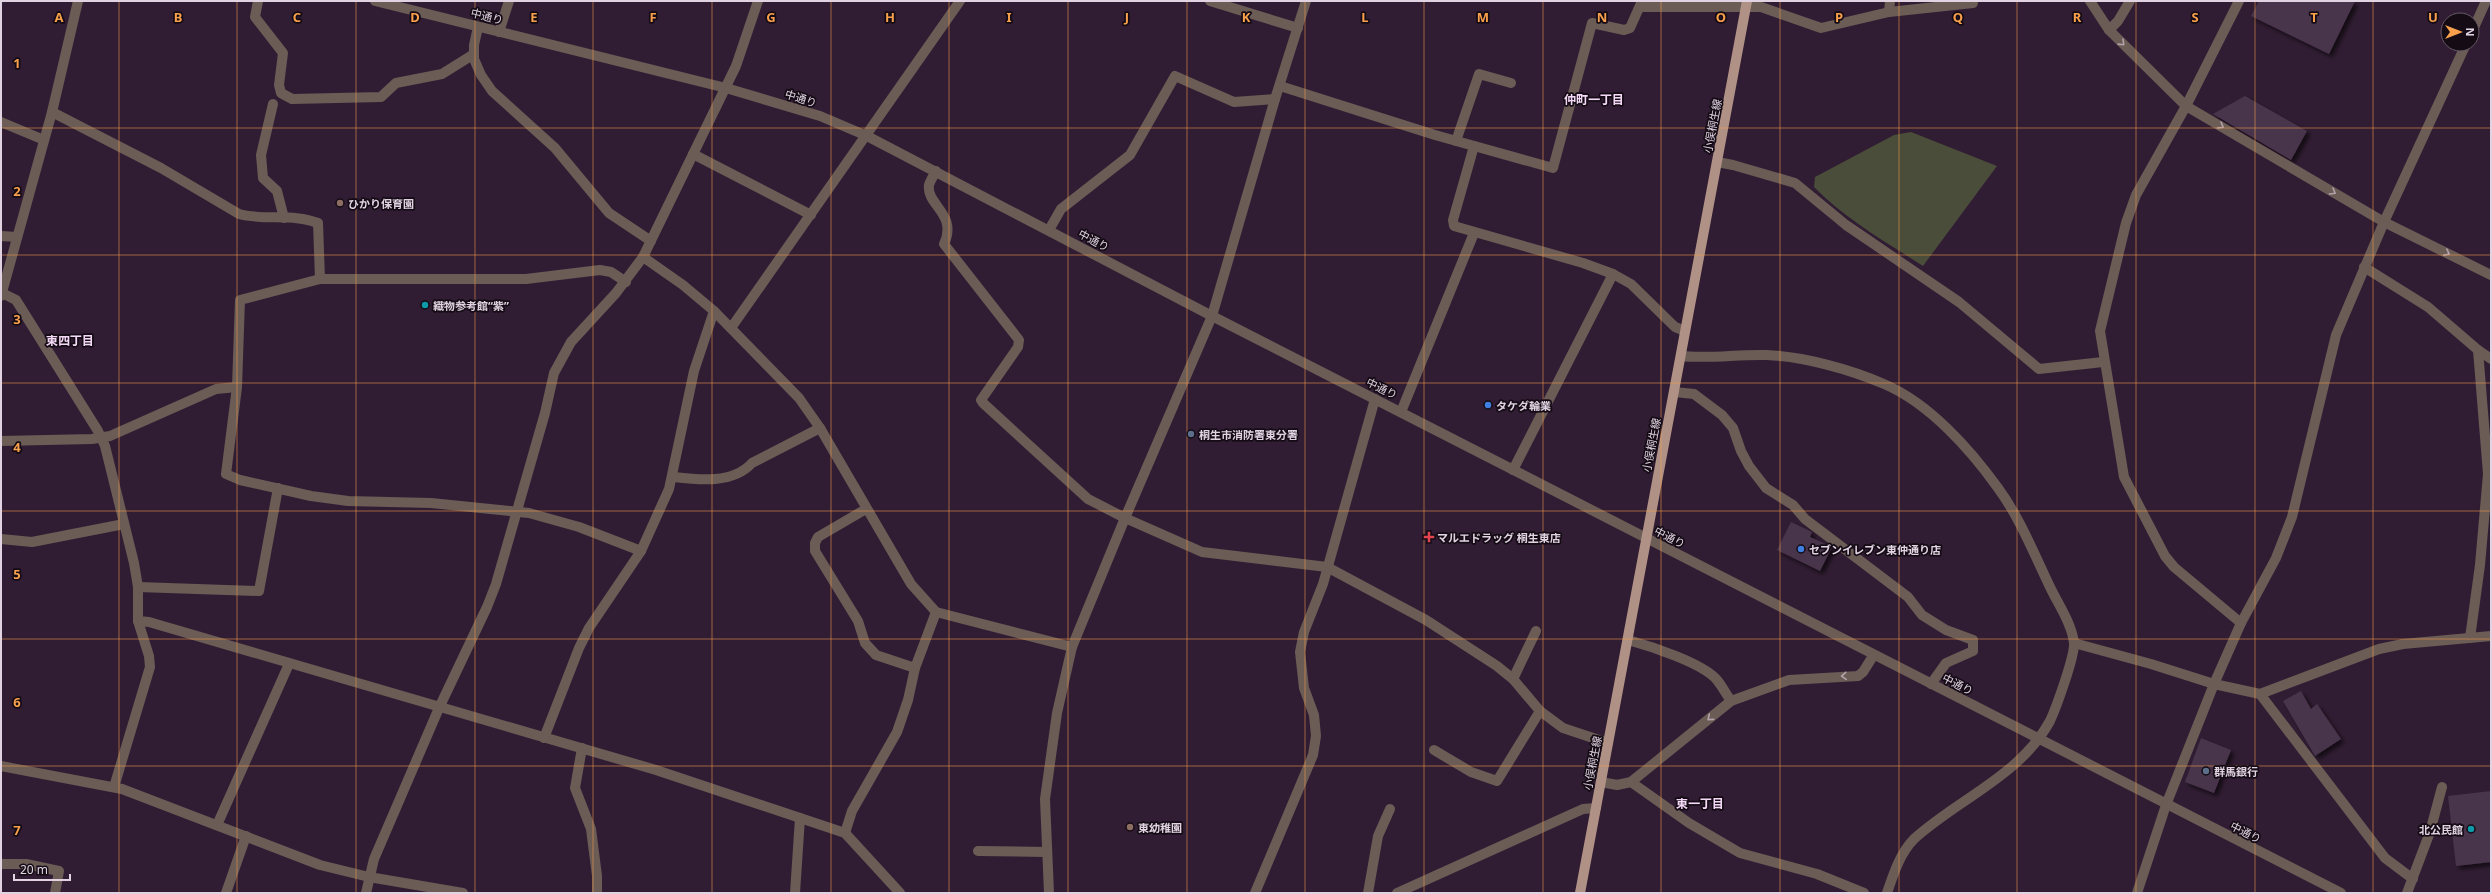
<svg xmlns="http://www.w3.org/2000/svg" width="2492" height="894" font-family="'Noto Sans','Noto Sans JP',sans-serif">
<defs>
<filter id="shadow"><feDropShadow dx="3.5" dy="3.5" stdDeviation="2" flood-color="#0009"/></filter>
</defs>
<rect width="100%" height="100%" fill="#311d33"/>
<path fill="#494d39" d="M1911,132L1997,166L1923,266C1886,242 1845,219 1814,187L1815,177L1894,135Z"/>
<g fill="#49344b" filter="url(#shadow)">
<polygon points="2259,1 2355,1 2329,54 2251,16"/>
<polygon points="2245,96 2307,131 2291,160 2213,114"/>
<polygon points="1791,522 1812,532 1810,537 1832,547 1820,571 1777,550"/>
<polygon points="2301,691 2311,709 2317,704 2341,739 2315,756 2283,701"/>
<polygon points="2201,738 2231,750 2214,793 2185,782"/>
<polygon points="2491,791 2491,862 2456,866 2448,796"/>
</g>
<g fill="none" stroke-linecap="round" stroke-linejoin="round">
<g stroke="#6b5c56" stroke-width="10">
<polyline points="258,1 255,17 283,53 279,85 281,93 292,99 381,97 396,83 442,74 474,54"/>
<polyline points="375,1 726,88 820,116 867,136 1212,316 2341,893"/>
<polyline points="1210,1 1298,28"/>
<polyline points="2090,1 2109,30 2186,106 2384,222 2491,275"/>
<polyline points="2239,1 2186,106 2136,195 2126,223 2100,331 2124,477 2165,556 2174,567 2241,623"/>
<polyline points="1640,7 1761,7 1821,28 1889,12 1973,3"/>
<polyline points="1889,12 1890,1"/>
<polyline points="478,27 474,45 474,59 481,75 492,91 555,148 609,213 651,241"/>
<polyline points="2109,30 2118,21 2130,1"/>
<polyline points="499,32 509,1"/>
<polyline points="2472,32 2486,1"/>
<polyline points="1280,86 1435,135 1553,168 1592,23 1624,30 1630,28 1642,1"/>
<polyline points="273,104 261,155 263,178 277,191 284,218"/>
<path d="M52,112L161,168L239,214C265,221 293,213 318,223L320,279"/>
<polyline points="1,122 44,140"/>
<polyline points="1456,141 1479,74 1511,83"/>
<polyline points="1474,146 1453,220 1454,226 1583,263 1613,274 1631,284 1675,327 1685,331"/>
<polyline points="693,154 811,215"/>
<polyline points="1717,162 1733,165 1795,183 1846,225 1959,302 2039,369 2103,362"/>
<path d="M936,171C934,175 930,181 929,185C926,205 958,214 944,244L1019,340L1018,347L981,400L983,403L1088,499L1125,518L1202,552L1327,567L1426,620L1497,666L1513,679L1540,711L1563,728L1608,743"/>
<polyline points="1049,230 1061,209 1130,155 1175,76 1234,102 1275,99"/>
<polyline points="1,236 17,237"/>
<polyline points="643,257 683,285 714,311 799,398 820,428 911,584 936,612 1072,647"/>
<polyline points="2364,267 2428,307 2478,350 2491,359"/>
<polyline points="626,282 611,272 600,270 526,279 320,279 240,300 237,387 226,474 240,480 311,496 348,501 431,503 529,513 579,527 641,551"/>
<polyline points="2,293 16,300 98,431 105,446 134,563 138,587 138,621 149,656 150,667 114,787"/>
<polyline points="1,296 52,112 78,1"/>
<polyline points="731,328 960,1"/>
<path d="M1681,356C1710,359 1738,354 1767,355C1805,357 1849,369 1884,384C1929,403 1970,449 1998,488C2020,518 2034,554 2050,587C2058,604 2072,624 2074,643C2075,656 2056,708 2050,721C2020,776 1958,799 1914,839C1900,853 1893,875 1887,893"/>
<polyline points="1674,392 1694,394 1722,415 1733,428 1741,451 1749,466 1766,488 1793,505 1805,519 1908,597 1922,615 1946,630 1973,640 1973,651 1946,663 1931,684"/>
<polyline points="1401,412 1474,233"/>
<polyline points="1,441 92,439 110,436 216,389 237,387"/>
<polyline points="1513,470 1613,274"/>
<path d="M674,477C699,480 733,484 752,463L820,428"/>
<polyline points="866,509 818,537 815,543 815,551 858,621 865,643 876,655 915,668"/>
<polyline points="1,539 32,542 124,524"/>
<polyline points="138,587 259,591 278,488"/>
<polyline points="138,621 149,622 656,770 845,833 900,893"/>
<polyline points="2470,638 2480,565 2488,474 2478,350"/>
<path d="M1628,640C1650,646 1703,663 1717,680C1722,686 1726,694 1731,701"/>
<polyline points="2074,643 2151,664 2214,684 2260,694 2379,649 2403,644 2491,636"/>
<polyline points="1513,679 1536,631"/>
<polyline points="2260,694 2385,858 2413,879"/>
<polyline points="544,738 579,648 589,628 641,551 669,489 694,371 714,311"/>
<polyline points="582,748 575,788 591,829 597,876 597,893"/>
<polyline points="1434,750 1471,772 1497,781 1540,711"/>
<polyline points="1,766 122,789 320,865 369,877 463,893"/>
<polyline points="1601,782 1617,785 1631,782 1731,701 1789,680 1858,676 1863,672 1873,656"/>
<polyline points="1631,782 1689,823 1740,853 1817,874 1864,893"/>
<polyline points="217,825 289,664"/>
<polyline points="845,833 852,811 897,732 908,700 915,668 936,612"/>
<polyline points="978,851 1047,852"/>
<polyline points="1,864 26,864 59,871 55,893"/>
<polyline points="226,893 246,836"/>
<polyline points="366,893 374,859 439,708 487,607 496,584 545,413 554,373 571,342 616,293 643,257 736,66 758,1"/>
<polyline points="795,893 800,818"/>
<polyline points="1049,893 1045,799 1057,713 1072,647 1125,518 1212,316 1275,99 1306,1"/>
<polyline points="1255,893 1313,755 1316,736 1314,715 1304,688 1300,652 1304,632 1323,584 1375,399"/>
<polyline points="1368,893 1378,836 1390,809"/>
<polyline points="1397,893 1583,809 1596,808"/>
<polyline points="2137,893 2166,805 2214,684 2241,623 2276,558 2292,517 2336,335 2384,222 2466,44"/>
<polyline points="2407,893 2430,832 2442,787"/>
</g>
<polyline stroke="#b09185" stroke-width="10" points="1580,893 1747,1"/>
</g>
<defs><path id="oneway-chevron" d="M-2-3.5L2.5 0L-2 3.5" fill="none" stroke-width="1.6" stroke-linecap="round" stroke-linejoin="round"/></defs>
<g stroke="#b2a3aa">
<use href="#oneway-chevron" transform="translate(2122 43) rotate(44)"/>
<use href="#oneway-chevron" transform="translate(2221 126) rotate(30)"/>
<use href="#oneway-chevron" transform="translate(2333 192) rotate(30)"/>
<use href="#oneway-chevron" transform="translate(2447 253) rotate(27)"/>
<use href="#oneway-chevron" transform="translate(1844 676) rotate(176)"/>
<use href="#oneway-chevron" transform="translate(1710 718) rotate(140)"/>
</g>
<path fill="none" stroke="#f8a04b" stroke-width="1" stroke-opacity="0.55" d="M119,1V893M237,1V893M356,1V893M475,1V893M593,1V893M712,1V893M831,1V893M949,1V893M1068,1V893M1187,1V893M1305,1V893M1424,1V893M1543,1V893M1661,1V893M1780,1V893M1899,1V893M2017,1V893M2136,1V893M2255,1V893M2373,1V893M1,128H2491M1,255H2491M1,383H2491M1,511H2491M1,639H2491M1,766H2491"/>
<g fill="#8d6e63" stroke="#140b15" stroke-width="1.5">
<circle cx="340" cy="203" r="4"/>
<circle cx="1130" cy="827" r="4"/>
</g>
<g fill="#0f9aa8" stroke="#140b15" stroke-width="1.5">
<circle cx="425" cy="305" r="4"/>
<circle cx="2471" cy="829" r="4"/>
</g>
<g fill="#3f7fe0" stroke="#140b15" stroke-width="1.5">
<circle cx="1488" cy="405" r="4"/>
<circle cx="1801" cy="549" r="4"/>
</g>
<g fill="#5c6f8a" stroke="#140b15" stroke-width="1.5">
<circle cx="1191" cy="434" r="4"/>
<circle cx="2206" cy="771" r="4"/>
</g>
<path fill="#e0444e" stroke="#140b15" stroke-width="1.5" d="M1427 531h4v4h4v4h-4v4h-4v-4h-4v-4h4z"/>
<g text-anchor="middle" dominant-baseline="central" stroke-width="3.5" stroke-linejoin="round" paint-order="stroke">
<g font-size="11" fill="#e1d3e2" stroke="#140b15">
<text transform="translate(487 16) rotate(14)">中通り</text>
<text transform="translate(801 98) rotate(18)">中通り</text>
<text transform="translate(1712 126) rotate(-79)">小俣桐生線</text>
<text transform="translate(1094 240) rotate(28)">中通り</text>
<text transform="translate(1382 388) rotate(26)">中通り</text>
<text transform="translate(1651 445) rotate(-79)">小俣桐生線</text>
<text transform="translate(1670 537) rotate(27)">中通り</text>
<text transform="translate(1958 684) rotate(27)">中通り</text>
<text transform="translate(1592 763) rotate(-79)">小俣桐生線</text>
<text transform="translate(2246 832) rotate(27)">中通り</text>
</g>
<g font-size="11" font-weight="bold" fill="#e1d3e2" stroke="#140b15" text-anchor="start">
<text x="348" y="203">ひかり保育園</text>
<text x="433" y="305">織物参考館“紫”</text>
<text x="1496" y="405">タケダ輪業</text>
<text x="1199" y="434">桐生市消防署東分署</text>
<text x="1437" y="537">マルエドラッグ 桐生東店</text>
<text x="1809" y="549">セブンイレブン東仲通り店</text>
<text x="2214" y="771">群馬銀行</text>
<text x="1138" y="827">東幼稚園</text>
<text x="2463" y="829" text-anchor="end">北公民館</text>
</g>
<g font-size="12" font-weight="bold" fill="#f4d9f6" stroke="#140b15">
<text x="1594" y="99">仲町一丁目</text>
<text x="70" y="340">東四丁目</text>
<text x="1700" y="803">東一丁目</text>
</g>
</g>
<g font-size="13" text-anchor="middle" font-weight="bold" fill="#f8a04b" stroke="#140b15" stroke-width="3.5" stroke-linejoin="round" paint-order="stroke">
<text x="59" y="22">A</text>
<text x="178" y="22">B</text>
<text x="297" y="22">C</text>
<text x="415" y="22">D</text>
<text x="534" y="22">E</text>
<text x="653" y="22">F</text>
<text x="771" y="22">G</text>
<text x="890" y="22">H</text>
<text x="1009" y="22">I</text>
<text x="1127" y="22">J</text>
<text x="1246" y="22">K</text>
<text x="1365" y="22">L</text>
<text x="1483" y="22">M</text>
<text x="1602" y="22">N</text>
<text x="1721" y="22">O</text>
<text x="1839" y="22">P</text>
<text x="1958" y="22">Q</text>
<text x="2077" y="22">R</text>
<text x="2195" y="22">S</text>
<text x="2314" y="22">T</text>
<text x="2433" y="22">U</text>
<text x="17" y="68">1</text>
<text x="17" y="196">2</text>
<text x="17" y="324">3</text>
<text x="17" y="452">4</text>
<text x="17" y="579">5</text>
<text x="17" y="707">6</text>
<text x="17" y="835">7</text>
</g>
<rect width="2492" height="894" fill="none" stroke="#e1d3e2" stroke-width="4"/>
<g transform="translate(2460 32) rotate(90)"><circle r="19" fill="#140b15" stroke="#665b67"/>
<path d="M0-3L7 15L0 10L-7 15Z" fill="#f8a04b"/>
<text y="-6" font-size="11" font-weight="bold" text-anchor="middle" fill="#e1d3e2">N</text>
</g>
<path d="M14 874v6h56v-6" fill="none" stroke="#e1d3e2" stroke-width="2"/>
<text x="20" y="874" font-size="12" fill="#e1d3e2" stroke="#140b15" stroke-width="3" paint-order="stroke">20 m</text>
</svg>
